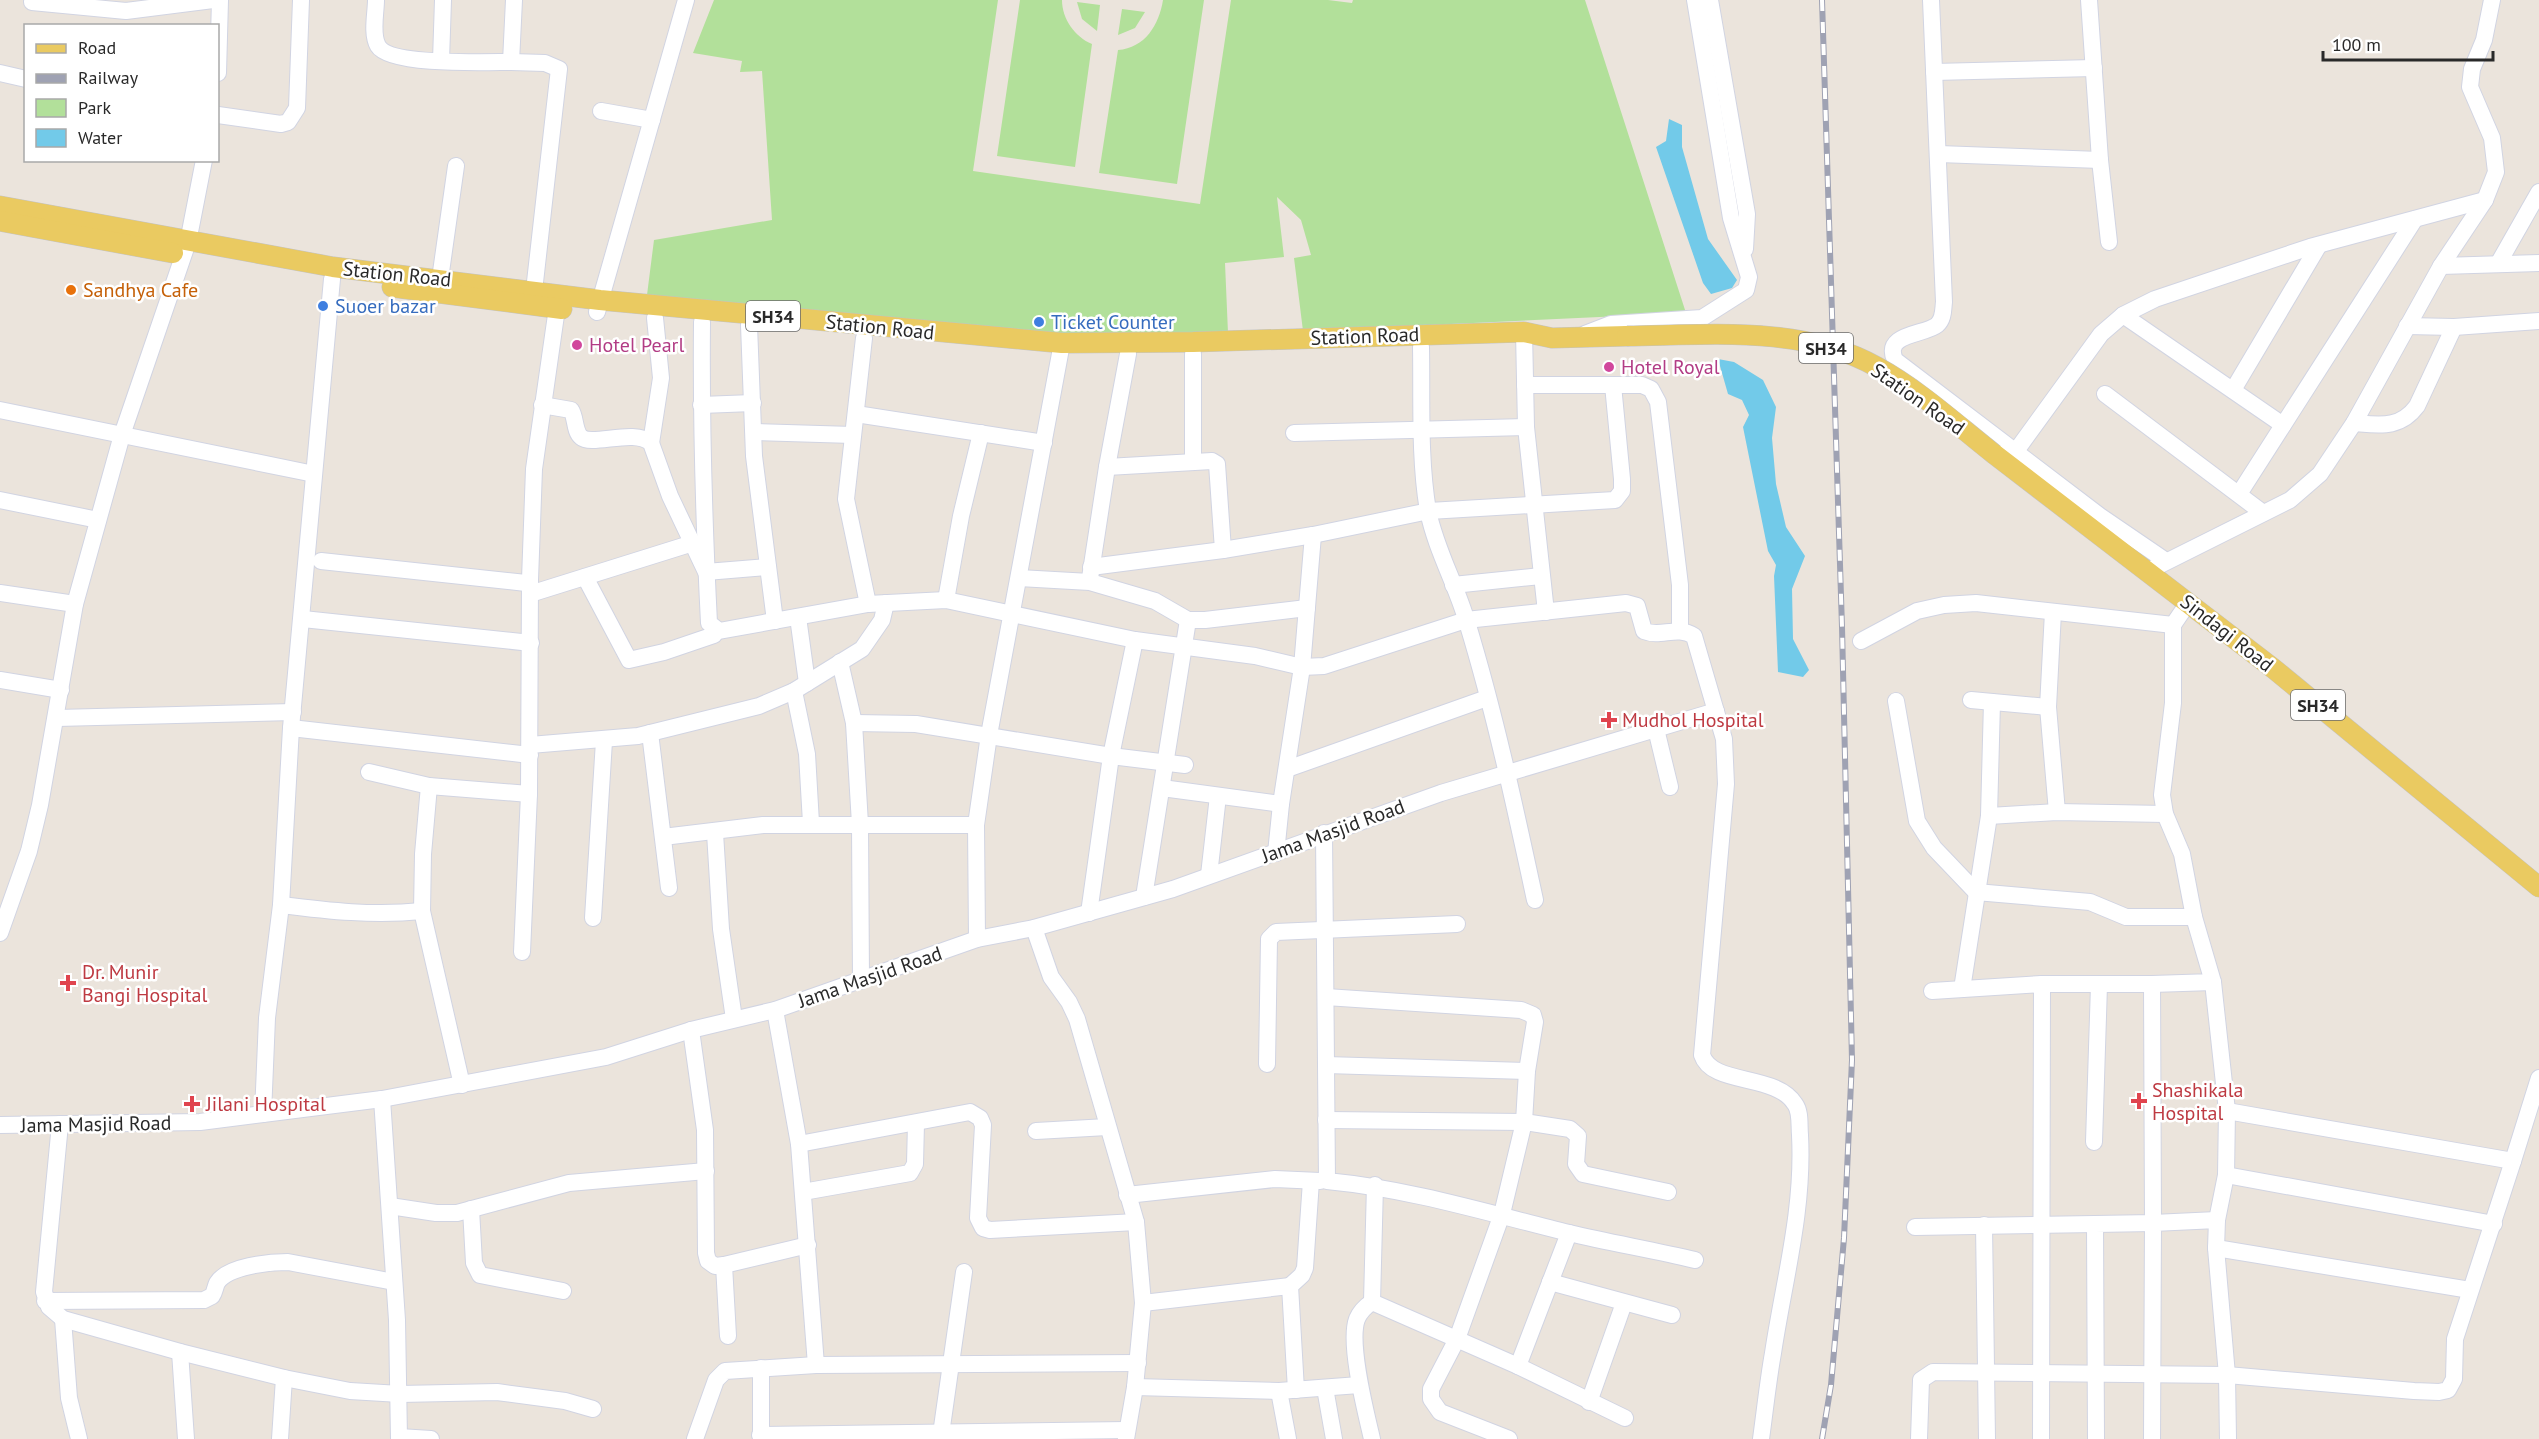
<svg xmlns="http://www.w3.org/2000/svg" width="2539" height="1439" font-family="'PT Sans',sans-serif">
<rect width="100%" height="100%" fill="#ebe4dc"/>
<g fill="#b2e09a">
<polygon points="714,0 998,0 973,171 1200,204 1231,0 1328,0 1352,3 1353,0 1585,0 1686,313 1303,331 1294,258 1311,255 1301,220 1277,197 1284,257 1225,263 1228,333 1075,335 647,295 654,240 772,220 762,71 740,72 742,61 693,53"/>
<path d="M1020,0H1062C1062,19 1075,37 1092,44L1075,167L997,156Z"/>
<path d="M1163,0H1204L1177,184L1099,173L1118,50C1145,48 1159,25 1163,0Z"/>
<polygon points="1077,2 1100,5 1097,31 1082,19"/>
<polygon points="1122,9 1145,12 1135,28 1118,35"/>
</g>
<g fill="#72cae9">
<polygon points="1669,119 1682,125 1682,147 1708,239 1737,280 1732,288 1711,294 1703,283 1656,147 1666,141"/>
<polygon points="1718,359 1734,362 1763,380 1776,407 1772,438 1776,484 1786,527 1805,556 1792,589 1793,639 1809,670 1803,677 1778,672 1774,576 1776,565 1768,551 1743,427 1749,415 1742,400 1728,394"/>
</g>
<g fill="none" stroke-linecap="round" stroke-linejoin="round">
<g stroke="#d1d4e2" stroke-width="18">
<g id="minor">
<path d="M376,0C376,13 371,34 378,46C390,66 488,62 511,62L514,0"/>
<polyline points="1710,0 1747,214 1745,249"/>
<path d="M1931,0L1944,302C1943,309 1944,319 1937,325C1925,335 1883,333 1895,360L2100,516L2166,561"/>
<polyline points="2089,0 2100,160 2109,242"/>
<polyline points="32,2 126,11 213,0"/>
<polyline points="441,61 443,0"/>
<polyline points="511,62 545,63 559,69 534,291"/>
<polyline points="1934,72 2094,68"/>
<polyline points="0,73 26,79"/>
<polyline points="218,73 220,0"/>
<polyline points="601,111 652,120"/>
<polyline points="218,115 281,124 288,122 297,108 301,0"/>
<polyline points="1939,154 2100,160"/>
<polyline points="2498,264 2539,192"/>
<polyline points="2441,266 2539,263"/>
<polyline points="440,279 456,166"/>
<polyline points="597,312 686,0"/>
<polyline points="2123,315 2283,425"/>
<path d="M702,322C701,422 704,523 709,623L719,631L868,604L946,600L1135,640L1255,656L1302,667L1324,666L1466,620L1626,603L1637,606L1644,631C1661,638 1677,625 1694,636L1724,739L1726,784L1702,1055C1712,1086 1776,1073 1795,1104C1801,1112 1799,1126 1800,1135C1804,1210 1784,1280 1773,1353C1768,1381 1765,1410 1761,1439"/>
<polyline points="749,325 754,456 775,621"/>
<polyline points="2407,326 2454,327 2539,321"/>
<polyline points="1524,332 1526,427 1546,612"/>
<polyline points="1585,334 1611,324 1702,318 1746,290 1749,277 1731,218 1695,0"/>
<polyline points="864,338 846,499 868,604"/>
<path d="M1421,347C1422,401 1419,457 1428,511C1436,550 1456,584 1467,622C1495,714 1515,807 1535,900"/>
<polyline points="1193,354 1193,461"/>
<polyline points="1525,385 1642,385 1651,389 1658,402 1680,585 1680,630"/>
<polyline points="2233,390 2319,245"/>
<polyline points="2105,394 2263,513"/>
<path d="M542,405L571,410C576,417 574,431 581,437C592,447 634,428 651,443L670,496L706,572L768,567"/>
<polyline points="701,405 753,403"/>
<polyline points="0,410 314,474"/>
<polyline points="856,414 1044,443"/>
<path d="M2354,423C2380,425 2400,429 2417,406L2454,327"/>
<polyline points="754,432 853,435"/>
<polyline points="1294,433 1526,427"/>
<polyline points="651,443 661,378 655,318"/>
<polyline points="2016,451 2101,334 2123,315 2155,299 2310,247 2485,200"/>
<polyline points="1107,467 1212,461 1217,464 1223,550"/>
<polyline points="2239,494 2415,219"/>
<polyline points="0,500 98,520"/>
<polyline points="321,561 526,583 530,580"/>
<polyline points="1091,567 1223,550 1313,535 1429,511 1615,500 1622,491 1622,479 1613,385"/>
<polyline points="2146,572 2290,500 2320,474 2354,423 2441,266 2485,200 2496,172 2492,138 2470,87 2472,69 2484,40 2492,0"/>
<polyline points="585,577 629,660 664,652 714,635"/>
<polyline points="1019,578 1090,582 1155,601 1188,620 1205,620 1307,608"/>
<polyline points="1090,578 1107,467 1128,354"/>
<polyline points="1453,585 1541,576"/>
<polyline points="0,593 75,604"/>
<polyline points="530,594 693,543"/>
<polyline points="946,600 961,516 981,433"/>
<polyline points="2053,612 2048,707 2057,812"/>
<polyline points="798,617 807,683"/>
<polyline points="303,619 531,643"/>
<polyline points="1861,641 1917,611 1944,605 1976,603 2173,625"/>
<polyline points="840,662 854,723 860,824 861,981"/>
<polyline points="0,680 61,690"/>
<polyline points="794,691 807,754 811,823"/>
<polyline points="1971,700 2048,707"/>
<polyline points="1896,701 1917,821 1934,848 1976,892 2090,902 2126,917 2194,917"/>
<polyline points="57,718 293,712"/>
<polyline points="854,723 916,724 1111,756 1185,765"/>
<polyline points="291,728 530,755"/>
<polyline points="1656,729 1670,787"/>
<polyline points="650,733 669,888"/>
<polyline points="530,745 638,736 759,706 794,691 862,649 882,620 886,603"/>
<polyline points="1287,769 1487,698"/>
<polyline points="369,772 429,786 529,794"/>
<polyline points="429,786 423,854 422,911 462,1085"/>
<polyline points="1162,788 1281,804"/>
<polyline points="1989,816 2057,812 2165,814"/>
<polyline points="715,833 721,929 734,1019"/>
<path d="M1324,833L1327,1181C1410,1189 1488,1213 1569,1233C1611,1243 1653,1250 1695,1260"/>
<polyline points="663,837 763,825 976,825"/>
<polyline points="1276,853 1281,804 1302,667 1313,535"/>
<polyline points="1209,875 1218,796"/>
<polyline points="1144,897 1188,620"/>
<path d="M281,905C329,911 374,916 422,911"/>
<polyline points="1089,913 1111,756 1135,640"/>
<polyline points="593,918 604,741"/>
<polyline points="1034,928 1051,977 1069,1002 1077,1019 1136,1222 1143,1303 1135,1387 1126,1439"/>
<polyline points="0,933 29,851 40,805 75,604 122,435 188,242 204,160"/>
<polyline points="977,939 976,825 989,735 1062,343"/>
<polyline points="522,952 529,794 530,580 534,469 557,308"/>
<polyline points="2213,982 2227,1111 2226,1175 2217,1220"/>
<polyline points="1962,989 1989,816 1992,702"/>
<polyline points="1932,991 2042,984 2152,984"/>
<polyline points="1326,997 1521,1010 1533,1015 1535,1022 1527,1071 1524,1122 1502,1214 1457,1339 1431,1389 1431,1399 1440,1412 1509,1439"/>
<polyline points="775,1010 799,1144 816,1365"/>
<polyline points="691,1030 705,1130 706,1253 708,1261 715,1266 724,1265"/>
<polyline points="1267,1064 1269,939 1276,932 1457,924"/>
<polyline points="1326,1065 1527,1071"/>
<polyline points="382,1099 397,1320 399,1439"/>
<polyline points="263,1114 267,1018 281,905 291,728 332,279"/>
<polyline points="1326,1120 1524,1122 1570,1129 1578,1136 1576,1164 1583,1174 1668,1192"/>
<polyline points="60,1124 44,1292 49,1307 63,1319 180,1352 284,1378 350,1391 400,1394 497,1392 565,1401 593,1409"/>
<polyline points="0,1125 200,1122 382,1099 606,1057 691,1030 775,1010 977,939 1034,928 1173,889 1441,793 1716,711"/>
<polyline points="1036,1131 1107,1127"/>
<polyline points="2094,1142 2099,985"/>
<polyline points="799,1144 970,1112 980,1118 983,1125 978,1218 983,1228 990,1230 1136,1222"/>
<polyline points="2513,1161 2539,1078"/>
<polyline points="2226,1175 2494,1224"/>
<polyline points="1375,1185 1372,1302 1518,1366 1625,1418"/>
<polyline points="803,1192 910,1173 915,1164 916,1123"/>
<polyline points="1127,1195 1275,1179 1320,1181"/>
<polyline points="390,1206 436,1213 457,1213 569,1183 706,1171"/>
<polyline points="471,1209 474,1263 480,1275 563,1291"/>
<polyline points="1984,1225 1987,1439"/>
<polyline points="1915,1227 2095,1224"/>
<polyline points="2216,1248 2470,1290"/>
<polyline points="1550,1282 1672,1315"/>
<path d="M45,1301L204,1300L212,1296C215,1292 215,1287 217,1283C227,1266 270,1262 288,1262L394,1282"/>
<polyline points="1143,1303 1290,1286"/>
<polyline points="63,1319 69,1398 79,1439"/>
<polyline points="728,1336 724,1265 808,1245"/>
<polyline points="180,1352 186,1439"/>
<polyline points="1518,1366 1569,1233"/>
<polyline points="1135,1387 1279,1391 1359,1385"/>
<polyline points="1325,1388 1334,1439"/>
<polyline points="1296,1390 1290,1286 1302,1275 1305,1268 1311,1181"/>
<polyline points="1279,1391 1288,1439"/>
<polyline points="1589,1402 1624,1303"/>
<polyline points="941,1434 964,1272"/>
<polyline points="760,1435 1127,1430"/>
<polyline points="399,1437 431,1439"/>
<polyline points="280,1439 284,1378"/>
<polyline points="695,1439 716,1380 725,1371 816,1365 1138,1363"/>
<polyline points="761,1439 761,1368"/>
<path d="M1372,1439C1366,1413 1348,1343 1357,1319C1360,1312 1366,1306 1372,1302"/>
<polyline points="1919,1439 1921,1380 1933,1372 2227,1375 2414,1391 2439,1392 2448,1390 2454,1379 2455,1339 2513,1161 2227,1111"/>
<polyline points="2041,1439 2042,984"/>
<polyline points="2096,1439 2095,1224 2153,1223 2152,984 2213,982 2194,917 2182,854 2165,814 2162,795 2173,703 2173,625 2188,603"/>
<polyline points="2152,1439 2153,1223 2217,1220 2216,1248 2227,1375 2228,1439"/>
</g>
</g>
<g stroke="#c3c3c3" stroke-width="21">
<g id="major">
<polyline points="0,206 333,267 600,300 1062,343 1193,342 1524,332 1552,338 1627,336"/>
<polyline points="0,221 173,253"/>
<polyline points="392,287 562,309"/>
<polyline points="1994,454 2274,669 2539,887"/>
</g>
</g>
<use href="#minor" stroke="#fff" stroke-width="16"/>
<use href="#major" stroke="#eaca61" stroke-width="20"/>
<g stroke="#9fa2b3" stroke-width="6">
<polyline id="rail" points="1822,0 1842,627 1852,1060 1844,1238 1831,1385 1822,1439"/>
</g>
<use href="#rail" stroke="#fff" stroke-width="4" stroke-dasharray="11" stroke-linecap="butt"/>
<g stroke="#c3c3c3" stroke-width="21" stroke-linecap="butt">
<path id="major-bridge" d="M1627,336C1708,335 1803,325 1877,367C1919,390 1956,424 1994,454"/>
</g>
<use href="#major-bridge" stroke="#eaca61" stroke-width="20"/>
</g>
<circle fill="#e8710a" stroke="#fff" stroke-width="2" cx="71" cy="290" r="6"/>
<g fill="#3f7fe0" stroke="#fff" stroke-width="2">
<circle cx="323" cy="306" r="6"/>
<circle cx="1039" cy="322" r="6"/>
</g>
<g fill="#d1479c" stroke="#fff" stroke-width="2">
<circle cx="577" cy="345" r="6"/>
<circle cx="1609" cy="367" r="6"/>
</g>
<g fill="#e0444e" stroke="#fff" stroke-width="2">
<path d="M1606 711h6v6h6v6h-6v6h-6v-6h-6v-6h6z"/>
<path d="M65 974h6v6h6v6h-6v6h-6v-6h-6v-6h6z"/>
<path d="M2136 1092h6v6h6v6h-6v6h-6v-6h-6v-6h6z"/>
<path d="M189 1095h6v6h6v6h-6v6h-6v-6h-6v-6h6z"/>
</g>
<g text-anchor="middle" dominant-baseline="central" stroke-width="5" stroke-linejoin="round" paint-order="stroke">
<g fill="#fff" stroke="#696969" stroke-width="1.5">
<rect x="746" y="301" width="54" height="30" rx="4.5"/>
<rect x="1799" y="333" width="54" height="30" rx="4.5"/>
<rect x="2291" y="690" width="54" height="30" rx="4.5"/>
</g>
<g font-size="18" font-weight="bold" fill="#292929">
<text x="773" y="316">SH34</text>
<text x="1826" y="348">SH34</text>
<text x="2318" y="705">SH34</text>
</g>
<g font-size="20" fill="#292929" stroke="#fff">
<text transform="translate(397 274) rotate(6)">Station Road</text>
<text transform="translate(880 327) rotate(6)">Station Road</text>
<text transform="translate(1365 336) rotate(-2)">Station Road</text>
<text transform="translate(1918 399) rotate(35)">Station Road</text>
<text transform="translate(2227 633) rotate(38)">Sindagi Road</text>
<text transform="translate(1333 831) rotate(-20)">Jama Masjid Road</text>
<text transform="translate(870 977) rotate(-19)">Jama Masjid Road</text>
<text transform="translate(96 1124) rotate(-1)">Jama Masjid Road</text>
</g>
<g font-size="20" fill="#c56008" stroke="#fff" text-anchor="start">
<text x="83" y="290">Sandhya Cafe</text>
</g>
<g font-size="20" fill="#366cbe" stroke="#fff" text-anchor="start">
<text x="335" y="306">Suoer bazar</text>
<text x="1051" y="322">Ticket Counter</text>
</g>
<g font-size="20" fill="#b23c85" stroke="#fff" text-anchor="start">
<text x="589" y="345">Hotel Pearl</text>
<text x="1621" y="367">Hotel Royal</text>
</g>
<g font-size="20" fill="#be3a42" stroke="#fff" text-anchor="start">
<text x="1622" y="720">Mudhol Hospital</text>
<text x="82" y="972">Dr. Munir<tspan x="82" dy="23">Bangi Hospital</tspan></text>
<text x="2152" y="1090">Shashikala<tspan x="2152" dy="23">Hospital</tspan></text>
<text x="206" y="1104">Jilani Hospital</text>
</g>
</g>
<rect x="24" y="24" width="195" height="138" fill="#ffffff" stroke="#a9a9a9" stroke-width="1.5"/>
<rect x="36" y="44" width="30" height="9" fill="#eaca61" stroke="#a9a9a9" stroke-width="1.5"/>
<text x="78" y="54" font-size="18" fill="#292929">Road</text>
<rect x="36" y="74" width="30" height="9" fill="#9fa2b3" stroke="#a9a9a9" stroke-width="1.5"/>
<text x="78" y="84" font-size="18" fill="#292929">Railway</text>
<rect x="36" y="99" width="30" height="18" fill="#b2e09a" stroke="#a9a9a9" stroke-width="1.5"/>
<text x="78" y="114" font-size="18" fill="#292929">Park</text>
<rect x="36" y="129" width="30" height="18" fill="#72cae9" stroke="#a9a9a9" stroke-width="1.5"/>
<text x="78" y="144" font-size="18" fill="#292929">Water</text>
<path d="M2323 51v9h170v-9" fill="none" stroke="#292929" stroke-width="3"/>
<text x="2332" y="51" font-size="18" fill="#292929" stroke="#ffffff" stroke-width="4.5" paint-order="stroke">100 m</text>
</svg>
